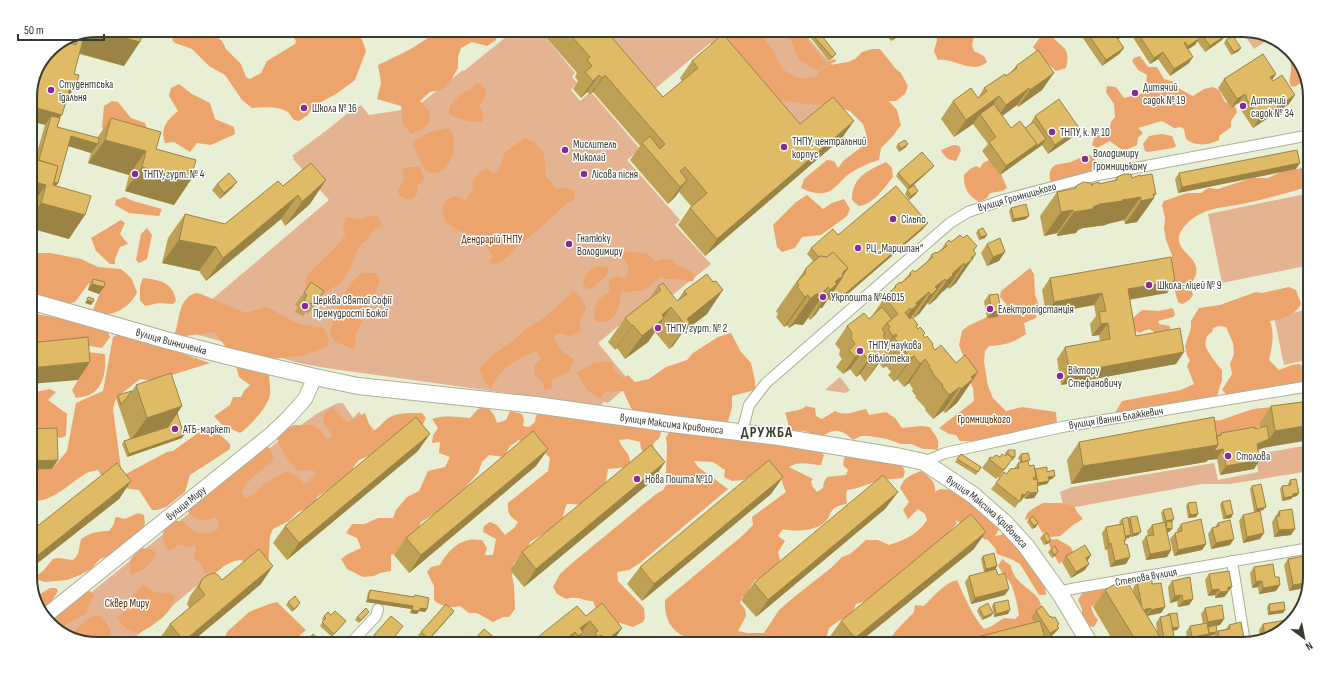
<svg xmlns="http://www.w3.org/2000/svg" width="1340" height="674" font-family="'Sofia Sans Condensed',sans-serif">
<rect width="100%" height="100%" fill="#e8efd4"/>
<g fill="#e3b392">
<polygon points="1241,30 1272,37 1254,49"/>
<polygon points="803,32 850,85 789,137 710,43 644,98 590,33"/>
<polygon points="511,33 542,33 575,73 572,77 577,83 571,90 580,101 589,93 592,95 593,94 640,149 627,160 680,220 675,225 711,264 654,310 648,302 598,343 631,383 608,403 604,402 600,406 326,368 299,363 177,329 329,200 293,159 294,158 292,156 331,127 357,105 358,107 361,105 369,115 415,108 463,70 464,71"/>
<polygon points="1310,193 1310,265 1222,283 1208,214"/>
<polygon points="1310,309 1310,359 1284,365 1274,317"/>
<polygon points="840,377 850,390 846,393 825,390"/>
<polygon points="338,403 343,403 353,418 359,412 376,432 313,488 127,644 97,644 68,637 52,624 281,439 318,413"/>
<polygon points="1310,445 1310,471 1230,484 1202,484 1064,509 1060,492 1072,487 1214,463 1218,480 1258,472 1256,454"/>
</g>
<g fill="#eda36c">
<path d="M935,31H975L972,45L974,51L984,56L987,62C973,75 954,58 938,60L934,51L937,40Z"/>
<path d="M1036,31H1049C1056,47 1073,44 1066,68L1056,71L1041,58L1033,47L1041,36Z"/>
<path d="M723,32H759C764,39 769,45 774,52C777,57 778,62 781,66C790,79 803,79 817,77L819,71L830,65L848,62L855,59L862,52L872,49H880L895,68L901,73L908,86L905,94L896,101H889L897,110L901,125L892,137L881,148L879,160C868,163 858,168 849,174C842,179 837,187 830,191C820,196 810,192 801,188L804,179L827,160L834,161L838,168L844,160L863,146L867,137L863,124L850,111L829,105L806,104L773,99L741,59L733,44Z"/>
<polygon points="787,32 801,32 826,63 834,59 837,61 816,70 798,59 792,42"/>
<polygon points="436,33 496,33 496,40 487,46 472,42 461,48 458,57 458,68 450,82 441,90 430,92 420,101 429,111 430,121 423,129 411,134 403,124 401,106 377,99 381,83 378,65 409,50"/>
<path d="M213,34L222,41L226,49L241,64L246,77L250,79L261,73L267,61L295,44L296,41L291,34H360L366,51L355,80L336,94L312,107L308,115L299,121L294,120C292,118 290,114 288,112C278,106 263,107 252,108L242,100L225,75L209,66L192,49L175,43L173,41L171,35Z"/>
<path d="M1283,46C1300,61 1300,59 1303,82L1294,87L1291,86C1288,80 1291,76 1291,70C1292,62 1287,52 1283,46Z"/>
<path d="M1140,56L1148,67H1157L1164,79L1174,82L1178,88L1193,96L1204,89L1213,87L1219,90L1225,102L1235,106L1237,112L1231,121V127L1219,136V140C1208,145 1196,147 1186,139L1184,129L1181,127L1174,128L1162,121L1138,128L1143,133L1138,138L1137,145C1123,152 1123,151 1110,141L1097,148L1092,145L1095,135L1109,133L1111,122L1115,117L1114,104L1106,92L1107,86L1116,87L1124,98L1140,94L1145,91L1147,75L1138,70L1132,61L1134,58Z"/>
<path d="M477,83L482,85L486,91L485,97L479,106L483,113L482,122C474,123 457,119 449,114V108L453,102L462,93L469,91Z"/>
<path d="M179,84L192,94L210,103L215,119L234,127L235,134L211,145L197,143L190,152L174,142L165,143C160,128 167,120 178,111L169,96L171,88Z"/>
<polygon points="112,101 118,102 131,118 145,123 148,134 112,136 102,128 104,106"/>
<path d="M448,128C460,137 453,170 436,173C433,173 429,172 426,171L412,144C421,134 435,130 448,128Z"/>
<polygon points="1162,134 1172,136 1176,146 1173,148 1148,152 1145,151 1143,144 1149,136"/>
<path d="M525,138L534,142L544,153L546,176L556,189L564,188L574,190L575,198L564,206L537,231L522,242L506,258L497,264L489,263L493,256L480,236C466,234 440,227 443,209C444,200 448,199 455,196L466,200L473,189L472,181L482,171L487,168L494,174L499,170L505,152Z"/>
<path d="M953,145C959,145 960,146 961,151L956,161C948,160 944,157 941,150Z"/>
<path d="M1086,155L1092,156L1099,164C1095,173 1092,175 1085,181C1071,190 1063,191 1050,181C1048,162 1058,165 1071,162C1076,160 1081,157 1086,155Z"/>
<path d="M989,160C998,166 1003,178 1007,188L1002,191L990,193L987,198L979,202C968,196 963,187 964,175L970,169L976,166L980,168L983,163Z"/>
<path d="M886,162L892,168L893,177C884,188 874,204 859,206L852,200C852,177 867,171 886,162Z"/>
<path d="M1310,165V186C1288,193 1265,199 1242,204C1228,207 1213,207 1200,214C1192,218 1177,230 1179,241C1181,252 1194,257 1196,267C1199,279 1187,281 1193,295C1190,300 1187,302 1182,304L1178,302L1172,281L1171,269L1172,255L1166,240L1164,229L1165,218L1162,205L1164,201L1187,193H1201L1208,188L1218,189L1252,178H1268L1284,170L1298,169Z"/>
<polygon points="410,167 420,167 424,179 421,184 417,186 418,192 412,199 405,199 399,194 398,191 404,179 402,172 403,169"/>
<polygon points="807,195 823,209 832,203 844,199 850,209 847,216 821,235 802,237 795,248 782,252 777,247 773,225 796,202"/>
<polygon points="124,197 133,201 162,209 159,216 129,213 115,205 116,200"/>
<polygon points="373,215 378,217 382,226 374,229 367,240 360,245 348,272 341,283 323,294 306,288 305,280 308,274 335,248 345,236 343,224 347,217 361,219"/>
<polygon points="121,220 125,223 120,234 128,244 120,247 115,259 115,264 110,264 96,251 91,238"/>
<polygon points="147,228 152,235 147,259 139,263 136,260 141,234"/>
<path d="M30,251L33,253H50L81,259L98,267L121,269L131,278L137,292C130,309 109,319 92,312L102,288L89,283L75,302L66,304L53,298H40L30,294Z"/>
<path d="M626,251L647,254L655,261L663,259L672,260L676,264L696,274L693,281C685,282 680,279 673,279C668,279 666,279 661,277L652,283L646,290L626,292L621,291C620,297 620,307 616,313C612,321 602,324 595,320C592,307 598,298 609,292V279L619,276L624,279L627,276L629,267L622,257Z"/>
<path d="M599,266L607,267L609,269C606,279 597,284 589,290L583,285C584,275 588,269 599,266Z"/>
<path d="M1030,268L1034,274L1035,295L1039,305L1036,318L1024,323L1026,334C1013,343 1005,345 989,346L985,351L984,362L988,386L993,398L1006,411L1022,407L1056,412L1057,423L977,441H960L956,435L949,434L939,428L974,401L973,389L968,375L966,363L959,345L962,331L968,326L985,318L992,314L1008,313L1006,304L1000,297L1001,291Z"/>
<path d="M362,273H376C377,274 379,278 379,279C380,287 361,324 356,334C355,338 356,343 354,349L335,342L330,333C335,311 344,287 362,273Z"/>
<path d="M143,278C160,280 173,282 176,301L173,304L159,303L145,306L140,300V286Z"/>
<path d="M1289,287L1296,290L1301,304C1295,316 1281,319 1270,321C1275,334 1272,346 1269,360L1279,370L1292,365L1300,364L1307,373L1303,382L1293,387L1262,391L1256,389L1227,395L1222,390L1232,374L1230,364L1234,354L1233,343L1226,327L1219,326L1213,328L1212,332L1207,336C1206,339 1205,344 1206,347C1208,352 1217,365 1222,370V380L1217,396L1211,400L1117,416L1115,413L1122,401L1181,390L1194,384L1187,366L1190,360L1187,356L1185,346L1191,328V321L1199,308L1220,305L1256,292L1262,293Z"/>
<path d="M574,291L584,302L582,304L586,307C585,318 576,316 581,331L571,336L558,333L554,336C556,348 564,353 574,359L569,372L553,379L551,389L544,390V384L534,373L535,364L541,359L536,351C522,356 508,364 499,375C496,379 493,385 491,389L484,381L479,369L492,355L510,343L525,330L545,317Z"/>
<path d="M196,293L201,294L246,313L267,307L298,324L324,328L329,342L327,346L306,355L272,359L228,350L215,332L178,337L175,333C180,319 178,298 196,293Z"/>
<polygon points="1173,308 1175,315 1173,317 1158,321 1159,324 1170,326 1170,333 1158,334 1149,329 1139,333 1130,326 1132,319 1142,310 1159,311"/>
<polygon points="30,313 104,326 106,328 110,337 102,348 71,343 30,347"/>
<polygon points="731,333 741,352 751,363 755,381 755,390 732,396 732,407 727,425 634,414 623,391 605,392 600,399 587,390 577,373 595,362 612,362 616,373 624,378 628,375 635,382 649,379 666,367 687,360 693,353 718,337"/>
<path d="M117,335H129L210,363L153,381L140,379L116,398L113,409L122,476L167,452L173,451L202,430C217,431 220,434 230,444V449L190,475L185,492L166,507L157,510H152L139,490L124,488L105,481L98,470C95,471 92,471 89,472C73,479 48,508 30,499V470L52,469L67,451L76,403L103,391L113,337Z"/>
<path d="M78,351L105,354C106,366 105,384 94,392C90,396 81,397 76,398L72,390L78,380L76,355Z"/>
<path d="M236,366L262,370L269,374C269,381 271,387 270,394C269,406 250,426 240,433L221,424L214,416L230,405L233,397H241L244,391L250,385L239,377Z"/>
<polygon points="50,389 56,392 48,400 67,414 66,436 61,438 48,434 30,438 30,393"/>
<polygon points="1310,399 1310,419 1266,423 1247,433 1211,439 1190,422 1221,420 1253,409 1292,405"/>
<path d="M487,406L494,415L497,423L506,420L510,411L522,414L524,420L523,426L529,427L535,422L536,416L539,411L576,419L593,421H605L661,431L660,437L653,444L655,452L646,455L641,449L640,442L628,439L619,440C623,452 633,453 629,467L608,469L605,486L591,505L567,504C564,509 564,515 562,520C560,526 536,538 530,542L527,551L519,557L513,564L512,576L514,585L515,609L509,617H503L493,622L477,613H469L460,606C451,608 441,607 434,600V586L427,572L431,567L440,565C445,555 456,542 469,540C473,539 478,540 482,540L487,548L485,555H493L496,539L483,532L484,526L490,522L497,525L505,535L514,528L518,522C510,517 507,513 508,503L548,471L550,458C539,447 535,445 519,440L510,446L504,457L489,455L482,462L478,473L457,497L444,508L421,522L418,530L404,551L391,555V571L380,573L374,576L363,577L347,569L341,559L348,554L361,548L357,538L346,533L352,524H365L378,518H393L396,510L407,497L419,491L428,471L445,467L450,457L439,453L440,442L432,443L433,435L438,428L432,419C444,415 457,417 470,418L478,409Z"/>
<path d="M806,406L815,408L816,416L822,419L835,411C846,417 855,411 866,409L869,415L886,412L895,418L902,428L921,426L930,427C935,437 940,437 938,449V450L931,449H923L911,444H901L887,439L869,436H861L853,440C843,430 835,427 823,436C816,435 811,433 804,431C798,430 795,432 788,429V422L785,413C793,410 799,412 806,406Z"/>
<path d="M332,407L347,422L355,419L365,413L372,432C380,427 380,425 387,419C396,412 411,413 422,413L426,418L423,424L416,430L376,453L359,460L354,466L350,476L317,497L315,505L298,512L289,521L273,529L270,536L268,568L255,566L241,560L234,561L224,566L213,575L204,572L200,562L193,558L196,551L195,545L186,547L178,544L173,549L168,551C162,542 162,535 165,525L176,521H183C193,533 205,539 219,528V523L215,517L203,521L195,518L188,512L193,498L267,446L271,450L274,460C263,470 247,479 241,493L245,498L253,495L263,485L286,471L297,476L305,484L316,474C312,466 306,471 298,471C289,461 281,451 277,438L284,430L294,425H313L321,431L327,439L331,438L332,434C322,422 319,417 332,407Z"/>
<path d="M669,432L736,438L741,441L745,438L771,442L782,446H802L818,450L824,455L821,465C810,465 800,460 789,467L813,479L811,482L813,487L817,492L823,488L824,482L827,477L846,475L848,470L843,465L844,458L850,454L899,464L903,467L905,472L903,478C893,479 884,479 874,482C865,485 857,489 847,490L846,495L847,504C840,505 833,507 830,514C829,517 827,520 825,522C816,531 795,532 783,529L778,536L785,541L778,552L780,560L778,567L766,572V577L755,580L750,588L748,598L742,597L740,603L745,609L746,616L738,631L747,633H764L779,610L794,597L831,568L842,557L850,554L866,540H878L889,545C905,540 918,534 927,520L925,514L918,509L908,519L903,510L909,502L900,488C904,477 911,475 921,471C929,477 936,481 935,492L940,489L953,490L969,502L978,511L986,513L1000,528L995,536L1001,535L1005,532L1045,582L1046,595H1039L1020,564L1011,559L997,554L995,548L988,540L984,539L967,526L955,520L957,523L947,535L866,601L856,604L851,616L840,620L829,628L826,639L829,644H718L717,642C713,641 709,639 705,639C700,638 694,640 689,638C671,633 664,618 665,600L742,536L753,525L752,517L786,492L783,485L781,477L753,475L743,480L732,481L724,477L725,470L713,462L694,461L698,467L728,489L640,563L629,570L617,572L618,581L644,608L645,618L643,622L633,627L620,623H609L597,611L593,601C582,601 578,595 566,599L557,594L553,587L560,574L571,564L656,494L663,490L670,479L666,473L667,446L666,438Z"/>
<path d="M1043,503H1061L1074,506L1077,512L1083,519L1073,525L1060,536L1051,537L1042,532L1033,517L1025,520C1026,510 1035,508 1043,503Z"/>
<path d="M138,513L144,515L145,523L142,531L112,555L100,559L91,569L80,575L67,580L45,582L36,579V576L43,571L53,559L58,558L73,560L75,558L78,554L81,539C90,533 97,531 109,531L114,524L115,518L117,517L125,519Z"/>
<polygon points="1057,539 1071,547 1073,552 1059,564 1049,545 1049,540"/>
<path d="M142,548L153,550L156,554C149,566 144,571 131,574C127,559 132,557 142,548Z"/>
<path d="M1002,559L1011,566C1014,585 1035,589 1040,602C1043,608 1038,613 1037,620C1036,625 1037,631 1037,636L1047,644H884L889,642L894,633L914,612L915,605L924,606C933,597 944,583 957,580C964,596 972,615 984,629L992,626L1004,618L1015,619L1019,615C1017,605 1015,590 1009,581C1006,576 1001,572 998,566Z"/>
<path d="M144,585C154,592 157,595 169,592L175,597C173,613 153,626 139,633C129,630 122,628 118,618L124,611L133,610C134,600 134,589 144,585Z"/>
<polygon points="50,588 56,588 58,591 50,604 40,611 35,597"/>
<polygon points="86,589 90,591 94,596 93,599 88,606 87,612 85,614 58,629 50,622"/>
<polygon points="1090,589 1109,589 1104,598 1091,607 1094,615 1098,620 1094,627 1090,626 1082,615 1082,609 1078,600 1083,592"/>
<polygon points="277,602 306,630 290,644 223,644 227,632 249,612 269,604"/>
<polygon points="97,615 102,617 111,630 110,635 98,644 67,637 89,618"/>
</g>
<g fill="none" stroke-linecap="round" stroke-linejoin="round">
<g stroke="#abb198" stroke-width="12">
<g id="minor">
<polyline points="742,432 749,405 766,383 950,223 968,212 1003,200 1098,175 1310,135"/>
<polyline points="924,462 945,453 1062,427 1310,386"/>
<polyline points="1232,561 1245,643"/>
<polyline points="1061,595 1067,590 1077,588 1310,548"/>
<polyline points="350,644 376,616 378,609"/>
</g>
</g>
<g stroke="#abb198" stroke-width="16">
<g id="secondary">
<path id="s1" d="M44,617L270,435L289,417L305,399L315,377"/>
</g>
</g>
<g stroke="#abb198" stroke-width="18">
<g id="primary">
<path id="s2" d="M30,301L166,340L227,356L315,377L358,386L536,405L664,423L780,437L901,457L924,462L973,495L1005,523L1026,546L1061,595L1090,644"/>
</g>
</g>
<use href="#minor" stroke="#fff" stroke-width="10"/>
<use href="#secondary" stroke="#fff" stroke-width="14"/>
<use href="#primary" stroke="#fff" stroke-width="16"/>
</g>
<g fill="#bfa156">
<polygon points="1128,30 1125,35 1118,39 1124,48 1119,54 1102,66 1078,31"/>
<polygon points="1128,30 1174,30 1178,36 1181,32 1190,30 1224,30 1227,34 1222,40 1205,52 1197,41 1195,45 1188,49 1189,63 1170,76 1158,59 1150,64"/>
<polygon points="901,31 899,36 891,41 884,32"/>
<polygon points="1064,31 1072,31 1066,34"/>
<polygon points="806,32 819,32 834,57 829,61"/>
<polygon points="542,33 608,33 663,97 682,81 680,78 692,61 800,124 842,138 705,256 678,225 691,206 679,192 675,197 668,204 630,160 640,146 593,92 590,95 587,92 581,98 573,89 578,81 575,77 577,73"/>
<polygon points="74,35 142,35 124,66 79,54 68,97 67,97 57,127 97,138 111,118 156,149 190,181 174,205 125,191 129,175 88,163 91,153 68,146 58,183 56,186 69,239 30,228 30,158 35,159 45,125"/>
<polygon points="1226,40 1239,51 1231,55 1224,43"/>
<polygon points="1016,66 1042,90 1018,107 1017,105 1002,116 1011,128 1025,128 1029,126 1035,116 1079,128 1073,137 1048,154 1042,145 1000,175 982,151 988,144 973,124 954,137 941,119 953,101 978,98 984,88 1006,76 1010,73"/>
<polygon points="1276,74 1272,80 1289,104 1253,128 1239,107 1240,106 1238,103 1231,108 1218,88 1224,79"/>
<polygon points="898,144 906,147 899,152 896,147"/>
<polygon points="311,163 310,204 285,226 281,219 206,281 199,271 162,263 168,238 185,214 225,224 283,186"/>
<polygon points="934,166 931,169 908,190 896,176 898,173"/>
<polygon points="1296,169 1178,193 1175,179 1179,173"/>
<polygon points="1140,176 1156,194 1153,197 1154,198 1137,222 1125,224 1124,220 1107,224 1106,225 1083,228 1078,230 1076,233 1057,236 1057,233 1044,236 1040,216 1057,192 1073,189 1076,186 1091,185 1092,184 1099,184 1114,181 1117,177 1132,178"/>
<polygon points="217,184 232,188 220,199 212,190"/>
<polygon points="907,190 916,194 909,200 905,194"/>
<polygon points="1011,208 1026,219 1012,222 1009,211"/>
<polygon points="923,229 842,299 839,301 832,302 828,299 822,308 820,308 816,314 810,320 808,318 803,325 795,324 789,328 787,325 784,327 776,317 778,314 776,311 806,268 813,261 807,254 811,248 838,235"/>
<polygon points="978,230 985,238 979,240 976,233"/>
<polygon points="951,242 974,251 972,259 956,283 949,289 948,287 941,293 936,299 929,305 928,303 926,305 920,313 914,318 912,316 910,319 918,325 916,327 918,329 925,333 923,335 935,350 956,363 978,372 957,403 945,413 943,411 933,419 925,410 926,409 915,397 916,396 912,391 913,389 909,383 904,387 897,379 894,382 888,375 891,372 886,366 883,368 879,363 865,382 860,374 856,377 850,369 843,374 836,367 842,359 839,355 840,350 835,344 847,326 869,319 872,316 887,294 892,291 895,286 901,283 905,279 910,273 915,272 927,262 931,255 937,253 940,251 945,244"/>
<polygon points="987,244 999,261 987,266 981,253"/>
<polygon points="1050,278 1175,281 1167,293 1129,300 1136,336 1176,364 1061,385 1057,359 1065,347 1100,341 1099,335 1092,336 1090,324 1096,316 1094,305 1046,314 1042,290"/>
<polygon points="93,279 104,287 99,294 88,290 89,285"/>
<polygon points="311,282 317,302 308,314 306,312 303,316 295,312 298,307 295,305"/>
<polygon points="658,286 677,301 684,291 707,314 682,333 673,346 669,349 655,332 648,342 625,359 617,348 615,350 608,342 625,318 649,299"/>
<polygon points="989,295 1001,311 997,317 987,318 984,301"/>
<polygon points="136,385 182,406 177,413 182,438 127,457 122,444 124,441 130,439 116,398 118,395 132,391"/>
<polygon points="1310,401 1263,448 1258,450 1254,469 1220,475 1217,459 1208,460 1206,462 1071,484 1067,460 1079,442 1217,436 1219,435 1221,433 1255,429 1260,428 1259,424 1271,406"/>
<polygon points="548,449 536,466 409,573 394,555 406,538"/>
<polygon points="1008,450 1015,457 1013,460 1011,460 999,478 998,477 996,479 982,468 990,457 992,458 1005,456 1005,453"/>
<polygon points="418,451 287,560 273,543 285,526"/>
<polygon points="961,454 981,467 976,475 955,462"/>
<polygon points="1021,454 1028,462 1029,466 1035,470 1035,469 1047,472 1055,476 1052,479 1049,480 1049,481 1047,484 1037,486 1038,492 1034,498 1025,499 1024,497 1021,501 1020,501 1015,508 991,489 996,483 1007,474 1010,469 1014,469 1018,463 1020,462 1018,458"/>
<polygon points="665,462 653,480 524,587 510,570 522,552"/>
<polygon points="783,477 771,494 642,601 627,584 640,567"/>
<polygon points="1290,480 1297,496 1293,497 1291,499 1282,501 1280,489 1282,486 1288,485 1288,484"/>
<polygon points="131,481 119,499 30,569 30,532"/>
<polygon points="1252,486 1263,510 1254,512 1250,489"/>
<polygon points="898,492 885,509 756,617 741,600 754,583"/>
<polygon points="1308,501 1310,501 1310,517 1305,518 1303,507"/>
<polygon points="1222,502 1231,518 1223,519 1220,505"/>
<polygon points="1188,503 1198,514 1196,517 1188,518 1186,506"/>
<polygon points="1163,510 1172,522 1172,529 1169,532 1167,532 1171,550 1167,557 1146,560 1142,542 1146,536 1148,536 1147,531 1152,525 1163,522 1161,513"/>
<polygon points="1279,511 1291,535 1274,537 1272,522"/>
<polygon points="1243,515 1260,539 1243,543 1239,521"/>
<polygon points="1130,517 1138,535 1131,537 1131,536 1129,538 1126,538 1125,542 1126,564 1110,567 1107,549 1105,550 1102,533 1106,527 1120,524 1119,522 1122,519 1128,519"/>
<polygon points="1029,519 1036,527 1032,529 1027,522"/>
<polygon points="1218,523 1230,545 1211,549 1208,534 1212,528 1215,527"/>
<polygon points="1181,524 1206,544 1202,550 1174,556 1170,539 1175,533 1177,532 1177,530"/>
<polygon points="1043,535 1051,540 1049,543 1044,545 1040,538"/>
<polygon points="974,549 857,644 834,644 829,638 841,621"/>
<polygon points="1051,549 1058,552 1056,555 1052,558 1048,552"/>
<polygon points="1091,555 1087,561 1085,570 1071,578 1062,562 1066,556"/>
<polygon points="983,556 996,569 1005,595 971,604 965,582 969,576 984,572 981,559"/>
<polygon points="1288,559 1304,582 1304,583 1300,589 1289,591 1284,565"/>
<polygon points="1254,567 1275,577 1276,591 1259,594 1258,587 1252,588 1250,573"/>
<polygon points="1209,574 1228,593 1224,597 1215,598 1215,595 1208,596 1205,580"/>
<polygon points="202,579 261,584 189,644 160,644 158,641 170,624 189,608 187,604 190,596"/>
<polygon points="1172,581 1193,599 1189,605 1178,607 1177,601 1170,603 1168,587"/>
<polygon points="1137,582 1152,584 1165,607 1161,613 1147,616 1157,633 1156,623 1160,617 1167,616 1168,614 1179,627 1177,630 1173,631 1174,637 1169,643 1159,644 1159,642 1157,644 1115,644 1093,607 1105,590 1134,594 1133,588"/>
<polygon points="370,590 413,597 415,595 427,609 425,612 419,611 417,614 410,613 411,609 366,602 368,593"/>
<polygon points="288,602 298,606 292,612 286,605"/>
<polygon points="994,603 1008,614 994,617 992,606"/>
<polygon points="1269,604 1285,610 1283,613 1268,615 1267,607"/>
<polygon points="979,608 991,616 982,620 977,611"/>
<polygon points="1205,608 1224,619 1220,625 1216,626 1217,632 1214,635 1208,636 1205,640 1188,643 1186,632 1190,626 1203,624 1201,614"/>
<polygon points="1036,611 1052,618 1059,624 1054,634 1046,640 1045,637 1046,642 1044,644 950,644 1034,622 1031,617"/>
<polygon points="369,612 367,615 359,623 355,620 357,617"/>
<polygon points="1298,612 1292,620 1291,616 1293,613"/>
<polygon points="452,614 427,642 418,635 421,632"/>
<polygon points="324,616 346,621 332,637 320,626 323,621 322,619"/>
<polygon points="586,616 622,628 611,644 583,644 578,639 574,644 533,644 538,637"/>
<polygon points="1263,624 1280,633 1260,639 1259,630"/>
<polygon points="1229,625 1243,644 1215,644 1213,637 1218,631 1226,629"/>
<polygon points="403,626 395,636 400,640 397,644 378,644 372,638 374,635"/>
</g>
<g fill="#9b8346">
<polygon points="1126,30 1128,30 1125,35 1115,41 1119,35"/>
<polygon points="901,32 899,36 891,41 894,38"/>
<polygon points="1227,34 1222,40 1205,52 1210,46"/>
<polygon points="81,35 113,35 140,42 124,66 72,51 76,45 78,39"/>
<polygon points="1199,39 1195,45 1184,52 1188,46"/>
<polygon points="1124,48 1119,54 1102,66 1106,60"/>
<polygon points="1241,48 1239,51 1231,55 1234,52"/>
<polygon points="1163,52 1158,59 1150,64 1154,58"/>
<polygon points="1193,57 1189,63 1170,76 1174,69"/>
<polygon points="1054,73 1042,90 1018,107 1030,90"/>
<polygon points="1276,74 1270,83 1270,77"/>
<polygon points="599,75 587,92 581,98 593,81"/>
<polygon points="605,75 593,92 590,95 602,78"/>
<polygon points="71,84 76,86 68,97 62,96"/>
<polygon points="1029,88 1017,105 994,122 1006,105"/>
<polygon points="1245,94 1238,103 1231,108 1237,99"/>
<polygon points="1295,95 1289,104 1253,128 1259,119"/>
<polygon points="999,96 987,113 980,114 973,124 954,137 966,120"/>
<polygon points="30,106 62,115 53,127 51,116 45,125 30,121"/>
<polygon points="854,121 842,138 705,256 717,239"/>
<polygon points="1079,128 1073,137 1048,154 1055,145"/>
<polygon points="71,136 98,144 91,153 65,145"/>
<polygon points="1046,139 1042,145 1000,175 1006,166 1037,144"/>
<polygon points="105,140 146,151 129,175 88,163"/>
<polygon points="908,144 906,147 899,152 901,149"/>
<polygon points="1300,163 1296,169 1178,193 1182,187"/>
<polygon points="934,166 931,169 908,190 910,186"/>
<polygon points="142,167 190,181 174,205 125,191"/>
<polygon points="34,176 58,183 51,192 46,185 30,208 30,182"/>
<polygon points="326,180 310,204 285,226 302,202"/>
<polygon points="687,180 675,197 668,204 680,187"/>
<polygon points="237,182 232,188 220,199 224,193"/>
<polygon points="918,191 916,194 909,200 911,196"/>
<polygon points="1153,194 1156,194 1152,198 1154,198 1137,222 1125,224 1141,201"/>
<polygon points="298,195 281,219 206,281 223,258"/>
<polygon points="1141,197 1124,220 1107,224 1106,225 1083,228 1078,230 1076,233 1057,236 1074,212 1100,204"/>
<polygon points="41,203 85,215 69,239 30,228 30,219"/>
<polygon points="1073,210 1057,233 1044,236 1061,212"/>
<polygon points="1029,216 1026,219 1012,222 1014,219"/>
<polygon points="928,223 923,229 842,299 839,301 832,302 836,295"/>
<polygon points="987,235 985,238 979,240 981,237"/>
<polygon points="179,240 216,247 199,271 162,263"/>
<polygon points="977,246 965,264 964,263 948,287 941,293 936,299 929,305 952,274 973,250"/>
<polygon points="1005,252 999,261 987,266 993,257"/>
<polygon points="976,254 956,283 949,289 965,265 971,258"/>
<polygon points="848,268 842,278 822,308 820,308 816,314 810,320 830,290 835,282 843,272"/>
<polygon points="945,279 920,313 914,318 935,287"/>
<polygon points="1175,281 1167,293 1119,301 1128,289"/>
<polygon points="92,284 104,287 99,294 88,290"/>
<polygon points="828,287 803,325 795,324 789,328 810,299 816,294 824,291"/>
<polygon points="723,290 707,314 682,333 673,346 669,349 686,326 687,319"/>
<polygon points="929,292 912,316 894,334 916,303"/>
<polygon points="1102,293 1094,305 1046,314 1054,302"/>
<polygon points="808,295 787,325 784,327 805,297"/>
<polygon points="87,300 93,302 91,305 85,303"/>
<polygon points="671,307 662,320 664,318 648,342 625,359 642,336 662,315"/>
<polygon points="1001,311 997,317 987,318 992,312"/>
<polygon points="1108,323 1099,335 1092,336 1101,324"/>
<polygon points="633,325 617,348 615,350 632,326"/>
<polygon points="896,334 879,358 877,360 893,336"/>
<polygon points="902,342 886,366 883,368 900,344"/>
<polygon points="891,346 879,363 865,382 877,364"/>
<polygon points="862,352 850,369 843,374 855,357"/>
<polygon points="1184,352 1176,364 1061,385 1070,373"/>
<polygon points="914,356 897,379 894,382 911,358"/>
<polygon points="872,357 860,374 856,377 868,360"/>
<polygon points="925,359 909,383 904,387 920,364"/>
<polygon points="90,362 78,380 30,384 30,368"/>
<polygon points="978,372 957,403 945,413 961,389 971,377"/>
<polygon points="960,387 943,411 933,419 949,395"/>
<polygon points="182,406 166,430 130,441 147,418"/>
<polygon points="1310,425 1310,440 1263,448 1251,453 1257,444 1269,439 1275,431"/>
<polygon points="430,434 418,451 287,560 299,543"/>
<polygon points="184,435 182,438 127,457 129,454"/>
<polygon points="1218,445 1223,449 1217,459 1208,460 1206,462 1071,484 1083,466"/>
<polygon points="548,449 536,466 409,573 421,555"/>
<polygon points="58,460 52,469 30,470 30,461"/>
<polygon points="1260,460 1254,469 1220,475 1226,466"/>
<polygon points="665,462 653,480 524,587 536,569"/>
<polygon points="1055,476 1052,479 1046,480 1048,477"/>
<polygon points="783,477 771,494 642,601 654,584"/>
<polygon points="131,481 119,499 30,569 30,566 37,556"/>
<polygon points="1049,481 1047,484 1037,486 1034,490 1038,483"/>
<polygon points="898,492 885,509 756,617 768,600"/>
<polygon points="1038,492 1034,498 1025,499 1030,493"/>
<polygon points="1299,493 1297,496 1293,497 1291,499 1282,501 1284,498 1293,494"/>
<polygon points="1022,494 1025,495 1021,501 1018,500"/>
<polygon points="1266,507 1263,510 1254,512 1257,509"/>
<polygon points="1310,512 1310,517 1305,518"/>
<polygon points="1198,514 1196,517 1188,518 1190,515"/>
<polygon points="1233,514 1231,518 1223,519 1226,516"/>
<polygon points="1174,519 1172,522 1167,521 1165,524 1164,524 1166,521"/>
<polygon points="1038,523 1036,527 1032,529 1034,526"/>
<polygon points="1166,528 1172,529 1169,532 1164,532"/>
<polygon points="1295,529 1291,535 1274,537 1279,530"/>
<polygon points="986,532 974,549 857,644 851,644 855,638"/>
<polygon points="1141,532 1138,535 1131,537 1133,534"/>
<polygon points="1264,533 1260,539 1243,543 1247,537"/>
<polygon points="1131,535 1129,538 1123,539 1125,536"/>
<polygon points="1234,539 1230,545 1211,549 1216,543"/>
<polygon points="1051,540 1049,543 1044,545 1047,542"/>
<polygon points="1111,543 1107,549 1105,550 1109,544"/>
<polygon points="1206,544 1202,550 1174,556 1178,550"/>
<polygon points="1171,550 1167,557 1146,560 1150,554"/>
<polygon points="1058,552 1056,555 1052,558 1054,555"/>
<polygon points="1091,555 1087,561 1086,558"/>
<polygon points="1130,557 1126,564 1110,567 1115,561"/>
<polygon points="1089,564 1085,570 1071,578 1076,572"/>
<polygon points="273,566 261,584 189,644 182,644 184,641"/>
<polygon points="997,566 995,570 984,572 986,569"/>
<polygon points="1310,575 1309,581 1298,583 1303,577"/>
<polygon points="1262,581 1258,587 1252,588 1256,582"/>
<polygon points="1304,583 1300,589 1289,591 1293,585"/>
<polygon points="1280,585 1276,591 1259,594 1263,588"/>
<polygon points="1228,587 1232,587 1224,597 1215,598 1220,592"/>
<polygon points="1009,589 1005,595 971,604 975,598"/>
<polygon points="1219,589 1215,595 1208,596 1212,590"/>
<polygon points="1182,595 1177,601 1170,603 1175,596"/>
<polygon points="368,599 413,606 411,609 366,602"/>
<polygon points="1193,599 1189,605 1178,607 1183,601"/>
<polygon points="300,603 298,606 292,612 294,609"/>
<polygon points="1165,607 1161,613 1146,616 1151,610"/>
<polygon points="420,608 427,609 425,612 419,611 417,614 410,613 412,610"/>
<polygon points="1151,608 1146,614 1142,610"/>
<polygon points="1010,610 1008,614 994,617 996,614"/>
<polygon points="1285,610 1283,613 1268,615 1270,612"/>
<polygon points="454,611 452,614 427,642 429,639"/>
<polygon points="993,613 991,616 982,620 984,617"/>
<polygon points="1224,619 1220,625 1203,628 1208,622"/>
<polygon points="590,621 580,634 583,632 574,644 572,644 578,636 580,628"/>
<polygon points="1059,624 1055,630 1059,628 1054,634 1046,640 1057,626"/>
<polygon points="1179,627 1177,630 1168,631 1170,628"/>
<polygon points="622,628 611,644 604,644 606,641"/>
<polygon points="575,632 567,644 565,640"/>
<polygon points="1217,632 1214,635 1208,636 1205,640 1188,643 1192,637"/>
<polygon points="601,635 595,644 594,644 598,637"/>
<polygon points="1174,637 1169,643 1160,644 1164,638"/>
<polygon points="1161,639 1157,644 1152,644"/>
<polygon points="1046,642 1044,644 1037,644"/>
</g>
<g fill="#debb64" stroke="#9b8346">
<polygon points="1126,30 1119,35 1117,32 1114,34 1124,48 1106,60 1086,31"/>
<polygon points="1136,30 1174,30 1180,38 1184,35 1181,32 1184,30 1190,30 1190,31 1192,30 1224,30 1227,34 1210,46 1200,32 1196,35 1199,39 1188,46 1185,42 1184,43 1193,57 1174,69 1163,52 1154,58"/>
<polygon points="901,31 901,32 894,38 889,32"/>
<polygon points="810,32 819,32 836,54 832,57"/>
<polygon points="569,33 608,33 663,97 698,68 692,61 723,34 800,124 833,97 854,121 717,239 690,208 707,193 685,167 680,171 687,180 680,187 642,143 650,136 660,149 665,144 605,75 602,78 599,75 593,81 585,72 592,66 587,60 590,57"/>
<polygon points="113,35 142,35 140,42"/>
<polygon points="1233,36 1241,48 1234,52 1226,40"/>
<polygon points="78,39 83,40 74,74 79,75 76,86 71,84 62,115 30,106 30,93 50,49 62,41 76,45"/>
<polygon points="1038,50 1054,73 1030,90 1029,88 1006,105 999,96 966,120 953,101 971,88 978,98 987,91 984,88 1005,74 1006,76 1017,68 1016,66"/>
<polygon points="1263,54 1276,74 1270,77 1273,81 1282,75 1295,95 1259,119 1246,98 1247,97 1245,94 1237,99 1224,79"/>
<polygon points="1059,99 1079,128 1055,145 1035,116"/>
<polygon points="994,104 1011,128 1020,121 1037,144 1006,166 989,142 996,137 980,114"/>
<polygon points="51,116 60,118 57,127 99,138 98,144 71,136 58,183 54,182 58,166 39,160"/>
<polygon points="111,118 161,132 156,149 196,160 190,181 142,167 146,151 105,140"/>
<polygon points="1034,122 1046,139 1035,147 1037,144 1025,128"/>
<polygon points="905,140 908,144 901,149 898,144"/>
<polygon points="1297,150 1300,163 1182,187 1179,173"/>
<polygon points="922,152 934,166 910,186 898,173"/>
<polygon points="30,158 58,166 53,185 91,196 85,215 41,203 46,185 31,181 30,184"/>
<polygon points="311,163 326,180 302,202 298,195 223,258 216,247 179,240 185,214 225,224 278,181 283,186"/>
<polygon points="229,173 237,182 224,193 217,184"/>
<polygon points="1124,174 1131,174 1132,178 1140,175 1140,176 1152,174 1156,194 1153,194 1154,198 1141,201 1141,197 1122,200 1123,201 1100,204 1093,207 1093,209 1074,212 1073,210 1061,212 1057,192 1076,188 1076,186 1083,182 1091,183 1091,185 1093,185 1092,184 1099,182 1099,184 1117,180 1117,177"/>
<polygon points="914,185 918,191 911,196 907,190"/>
<polygon points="896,186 928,223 846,293 843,295 836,295 832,293 842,278 843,275 848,268 833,252 827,257 820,256 809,266 819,257 811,248 833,229 838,235"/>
<polygon points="1026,204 1029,216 1014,219 1011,208"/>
<polygon points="983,228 987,235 981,237 978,230"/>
<polygon points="960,235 963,238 967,235 977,246 973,250 976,254 971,258 973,259 965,265 964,263 952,274 953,275 946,281 945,279 935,287 937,289 931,295 929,292 916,303 917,305 911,310 910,308 905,313 910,319 912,317 918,325 916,326 918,329 920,327 925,333 923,335 925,338 927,336 933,344 932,345 935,350 941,345 956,363 965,355 978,372 971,377 973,379 961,389 960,387 949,395 942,386 943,385 932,373 933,373 929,367 930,366 925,359 920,364 914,356 911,358 905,351 908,348 902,342 900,344 894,338 897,336 896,334 893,336 888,329 890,327 887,323 898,314 887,300 890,297 887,294 896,287 895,286 900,282 901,283 911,275 910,273 913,270 915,272 933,257 931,255 936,252 937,253 947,246 945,244 949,240 951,242"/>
<polygon points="1000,238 1005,252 993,257 987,244"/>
<polygon points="833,252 848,268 843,272 842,278 839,278 835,282 837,284 830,290 828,287 824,291 824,295 816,294 810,299 808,295 805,297 797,287 799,285 797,282 805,274 806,268 820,256 827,257"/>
<polygon points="1171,257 1175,281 1128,289 1136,336 1180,328 1184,352 1070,373 1065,347 1110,339 1108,323 1101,324 1099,312 1106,311 1102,293 1054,302 1050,278"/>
<polygon points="707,274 713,282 716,281 723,290 687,319 690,323 686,326 671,307 662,315 664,318 642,336 633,325 632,326 625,318 661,290 658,286 663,283 677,301 687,294 684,291"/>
<polygon points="93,279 105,282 104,287 92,284"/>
<polygon points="311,282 324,291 317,302 314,300 311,304 304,300 307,295 304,293"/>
<polygon points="998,294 1001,311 992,312 989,295"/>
<polygon points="88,297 94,299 93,302 87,300"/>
<polygon points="882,307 892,319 887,323 882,329 885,333 883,336 889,343 891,341 893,342 890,344 891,346 877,364 872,357 868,360 862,352 855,357 849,350 855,344 851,338 852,333 847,326 864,313 869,319"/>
<polygon points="88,337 90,362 30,368 30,343"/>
<polygon points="171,373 182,406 147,418 136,385"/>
<polygon points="132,391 121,405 118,395"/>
<polygon points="1310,401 1310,425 1275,431 1271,406"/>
<polygon points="177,413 184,435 129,454 124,441 168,427"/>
<polygon points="416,417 430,434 299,543 285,526"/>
<polygon points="1214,417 1218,445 1083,466 1079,442"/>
<polygon points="1267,426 1269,439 1257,444 1260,460 1226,466 1223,449 1214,451 1218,445 1217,436 1221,435 1221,433 1255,427 1255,429"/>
<polygon points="57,428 58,460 30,461 30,429"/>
<polygon points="533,431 548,449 421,555 406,538"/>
<polygon points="651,445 665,462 536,569 522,552"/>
<polygon points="1008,450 1015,450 1015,457 1012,457 1008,454"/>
<polygon points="1028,453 1030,460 1022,462 1021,454"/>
<polygon points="961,454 981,467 978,472 957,459"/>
<polygon points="1002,454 1005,456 1007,454 1013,458 1005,469 1004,468 1003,470 989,459 990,457 992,458 996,455 1000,457"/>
<polygon points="769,460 783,477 654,584 640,567"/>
<polygon points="1028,461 1029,466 1034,465 1036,477 1033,478 1034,480 1037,479 1038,484 1037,485 1038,492 1030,493 1028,491 1025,495 1022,494 1020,502 996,483 1004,472 1007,474 1010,469 1019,468 1018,463"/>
<polygon points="117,463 131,481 37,556 30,547 30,532"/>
<polygon points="1047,467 1047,472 1054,470 1055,476 1048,477 1049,481 1038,483 1035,469"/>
<polygon points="30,468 34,471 30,474"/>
<polygon points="883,475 898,492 768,600 754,583"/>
<polygon points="1296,479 1299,493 1293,494 1293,496 1284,498 1282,486 1291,485 1290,480"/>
<polygon points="1261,484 1266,507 1257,509 1252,486"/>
<polygon points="1230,500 1233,514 1226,516 1222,502"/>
<polygon points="1308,501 1310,501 1310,512"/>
<polygon points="1196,502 1198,514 1190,515 1188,503"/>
<polygon points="1171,508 1174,519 1166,521 1163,510"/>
<polygon points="1292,509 1295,529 1279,530 1276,516 1280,516 1279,511"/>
<polygon points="1260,511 1264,533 1247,537 1243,515"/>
<polygon points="971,514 986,532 855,638 841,621"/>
<polygon points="1033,516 1038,523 1034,526 1029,519"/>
<polygon points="1137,516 1141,532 1133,534 1130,517"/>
<polygon points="1128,517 1131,535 1125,536 1122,519"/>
<polygon points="1201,519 1206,544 1178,550 1175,533 1182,531 1181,524"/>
<polygon points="1230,520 1234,539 1216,543 1212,528 1219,526 1218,523"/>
<polygon points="1167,521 1172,522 1172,529 1166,528"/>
<polygon points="1165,522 1171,550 1150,554 1146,536 1154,535 1152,525"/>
<polygon points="1123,524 1126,540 1124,540 1125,545 1127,544 1130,557 1115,561 1111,543 1109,544 1106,527"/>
<polygon points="1047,533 1051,540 1047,542 1043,535"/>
<polygon points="1085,545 1091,555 1086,558 1089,564 1076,572 1066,556"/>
<polygon points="1055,546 1058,552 1054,555 1051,549"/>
<polygon points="259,549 273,566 184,641 170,624 205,595 199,587 202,579 206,576 214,573 218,575 222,580"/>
<polygon points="994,553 997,566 986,569 983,556"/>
<polygon points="1310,555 1310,575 1303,577 1304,583 1293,585 1288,559"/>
<polygon points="1273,564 1275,577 1279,577 1280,585 1263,588 1262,581 1256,582 1254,567"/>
<polygon points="996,569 998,575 1005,573 1009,589 975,598 969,576"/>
<polygon points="1229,571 1232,587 1228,587 1228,591 1220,592 1219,589 1212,590 1209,574"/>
<polygon points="1190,577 1193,599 1183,601 1182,595 1175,596 1172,581"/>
<polygon points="1125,578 1161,639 1152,644 1138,644 1105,590"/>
<polygon points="1152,579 1152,584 1161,583 1165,607 1151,610 1151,608 1143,610 1142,607 1137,582"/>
<polygon points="370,590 414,597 415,595 429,598 427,609 420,608 420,611 412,610 413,606 368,599"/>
<polygon points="295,596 300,603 294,609 288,602"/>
<polygon points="1008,600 1010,610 996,614 994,603"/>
<polygon points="1284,602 1285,610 1270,612 1269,604"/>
<polygon points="602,603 622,628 606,641 601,635 598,637 595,633 598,631 590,621 580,628 583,632 581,634 578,636 575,632 565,640 568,644 543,644 538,637 577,606 586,616"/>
<polygon points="988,603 993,613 984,617 979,608"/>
<polygon points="446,604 454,611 429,639 421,632"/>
<polygon points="1222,605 1224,619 1208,622 1205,608"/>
<polygon points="1042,606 1050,617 1051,616 1052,618 1055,617 1059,624 1057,626 1059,628 1050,633 1036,611"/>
<polygon points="366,608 369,612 361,620 357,617"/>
<polygon points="335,611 346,621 334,634 322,622 326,618 324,616 328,612 331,615"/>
<polygon points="1298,612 1294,617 1293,613"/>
<polygon points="1177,613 1179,627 1172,628 1170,615 1168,615 1168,614"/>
<polygon points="1170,615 1174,637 1164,638 1160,617"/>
<polygon points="391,616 403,626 395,636 400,640 397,644 384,644 374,635"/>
<polygon points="1286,620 1287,625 1280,633 1265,637 1263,624"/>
<polygon points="1040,621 1046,642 1037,644 950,644"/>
<polygon points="1241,622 1245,643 1243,644 1220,644 1218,631 1230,629 1229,625"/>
<polygon points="1207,623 1209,634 1192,637 1190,626"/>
<polygon points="1216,625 1217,632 1209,633 1208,627"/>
<polygon points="484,629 497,640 493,644 459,644 465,636 472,642"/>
<polygon points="313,634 324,644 304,644"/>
<polygon points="436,637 443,644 430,644"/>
<polygon points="419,641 422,644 416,644"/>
</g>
<g fill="#882994" stroke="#fff" stroke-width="1.5">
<circle cx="51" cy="90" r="4"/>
<circle cx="1135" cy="93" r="4"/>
<circle cx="1243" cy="106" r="4"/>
<circle cx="304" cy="108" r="4"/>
<circle cx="1052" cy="132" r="4"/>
<circle cx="784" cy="147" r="4"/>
<circle cx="565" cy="150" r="4"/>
<circle cx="1085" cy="159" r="4"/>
<circle cx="135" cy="174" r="4"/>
<circle cx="584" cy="174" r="4"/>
<circle cx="893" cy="219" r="4"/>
<circle cx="569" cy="244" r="4"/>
<circle cx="858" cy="248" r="4"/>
<circle cx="1149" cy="285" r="4"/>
<circle cx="823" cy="297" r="4"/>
<circle cx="305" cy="306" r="4"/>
<circle cx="990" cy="309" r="4"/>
<circle cx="658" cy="328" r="4"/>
<circle cx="860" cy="351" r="4"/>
<circle cx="1060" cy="376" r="4"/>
<circle cx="175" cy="429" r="4"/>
<circle cx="1228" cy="456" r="4"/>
<circle cx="637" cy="479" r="4"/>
</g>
<g text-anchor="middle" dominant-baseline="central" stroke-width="3" stroke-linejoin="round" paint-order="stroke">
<g font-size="11" fill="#383b30" stroke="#fff" text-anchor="start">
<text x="59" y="84">Студентська<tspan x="59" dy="13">їдальня</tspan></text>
<text x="1143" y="87">Дитячий<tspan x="1143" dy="13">садок № 19</tspan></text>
<text x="1251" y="100">Дитячий<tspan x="1251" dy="13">садок № 34</tspan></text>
<text x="312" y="108">Школа № 16</text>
<text x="1060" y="132">ТНПУ, к. № 10</text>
<text x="792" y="141">ТНПУ, центральний<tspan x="792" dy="13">корпус</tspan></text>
<text x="573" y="144">Мислитель<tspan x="573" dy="13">Миколай</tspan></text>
<text x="1093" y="153">Володимиру<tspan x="1093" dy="13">Громницькому</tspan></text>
<text x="143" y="174">ТНПУ, гурт. № 4</text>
<text x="592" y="174">Лісова пісня</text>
<text x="901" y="219">Сільпо</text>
<text x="577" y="238">Гнатюку<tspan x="577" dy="13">Володимиру</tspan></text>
<text x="866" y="248">РЦ „Марципан“</text>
<text x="1157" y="285">Школа-ліцей № 9</text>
<text x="831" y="297">Укрпошта №46015</text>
<text x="313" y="300">Церква Святої Софії<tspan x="313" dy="13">Премудрості Божої</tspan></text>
<text x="998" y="309">Електропідстанція</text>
<text x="666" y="328">ТНПУ, гурт. № 2</text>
<text x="868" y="345">ТНПУ, наукова<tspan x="868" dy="13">бібліотека</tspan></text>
<text x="1068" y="370">Віктору<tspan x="1068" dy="13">Стефановичу</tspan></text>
<text x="183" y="429">АТБ-маркет</text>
<text x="1236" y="456">Столова</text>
<text x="645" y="479">Нова Пошта №10</text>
</g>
<g font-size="11" fill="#383b30" stroke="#fff">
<text transform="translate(1017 197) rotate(-16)">вулиця Громницького</text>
<text stroke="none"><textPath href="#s2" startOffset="147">вулиця Винниченка</textPath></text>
<text transform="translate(1116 418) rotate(-9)">вулиця Іванни Блажкевич</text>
<text stroke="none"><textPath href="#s2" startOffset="655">вулиця Максима Кривоноса</textPath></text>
<text stroke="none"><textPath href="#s1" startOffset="182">вулиця Миру</textPath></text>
<text stroke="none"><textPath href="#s2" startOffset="991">вулиця Максима Кривоноса</textPath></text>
<text transform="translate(1146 577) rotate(-10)">Степова вулиця</text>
</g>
<g font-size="11" fill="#5d2e01" stroke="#fff">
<text x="492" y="239">Дендрарій ТНПУ</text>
<text x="984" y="419">Громницького</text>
<text x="127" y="603">Сквер Миру</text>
</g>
<g font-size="15" font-weight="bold" letter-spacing="1" fill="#3b402b" stroke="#fff">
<text x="767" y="432">ДРУЖБА</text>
</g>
</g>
<path d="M0 0H1340V674H0ZM97 37H1243A60 60 0 0 1 1303 97V577A60 60 0 0 1 1243 637H97A60 60 0 0 1 37 577V97A60 60 0 0 1 97 37Z" fill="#fff" fill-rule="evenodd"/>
<path fill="none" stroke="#383b30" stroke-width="2" d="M97 37H1243A60 60 0 0 1 1303 97V577A60 60 0 0 1 1243 637H97A60 60 0 0 1 37 577V97A60 60 0 0 1 97 37Z"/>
<g transform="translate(1304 638) rotate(148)" stroke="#ffffff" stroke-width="3" paint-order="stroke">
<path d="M0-3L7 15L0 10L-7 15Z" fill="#383b30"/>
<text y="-6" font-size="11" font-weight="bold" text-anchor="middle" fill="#383b30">N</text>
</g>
<path d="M18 34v6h86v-6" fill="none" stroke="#383b30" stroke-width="2"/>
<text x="24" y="34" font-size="12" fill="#383b30" stroke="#ffffff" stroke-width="3" paint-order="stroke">50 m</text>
</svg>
